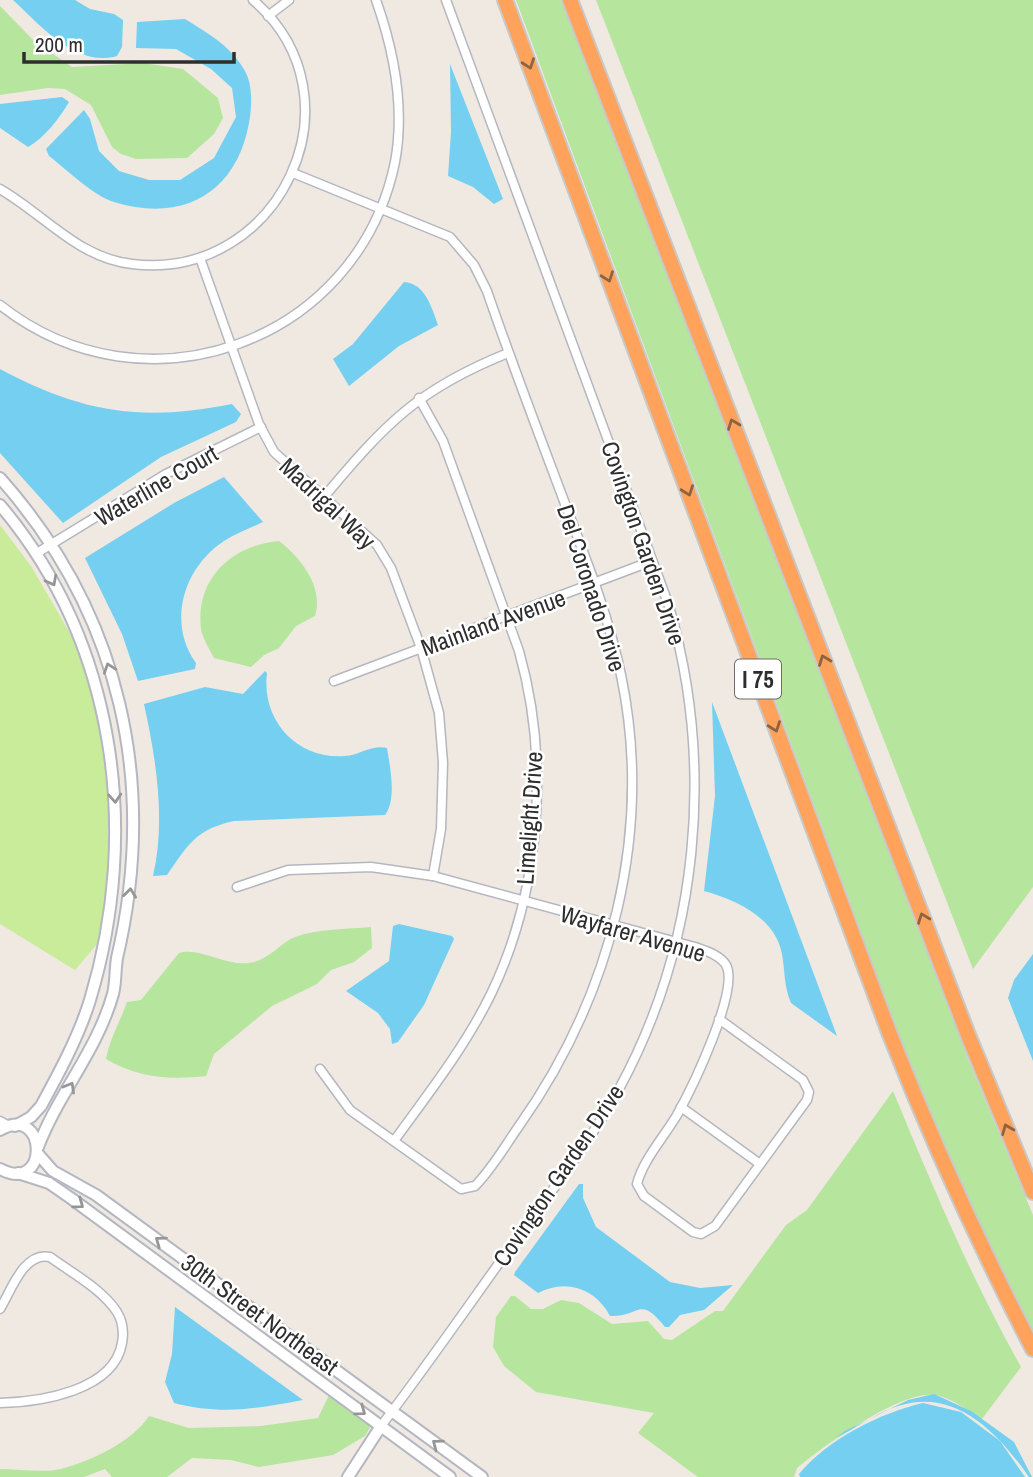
<svg xmlns="http://www.w3.org/2000/svg" width="1033" height="1477" font-family="'Archivo Narrow',sans-serif">
<rect width="100%" height="100%" fill="#efe9e1"/>
<g fill="#b6e59e">
<polygon points="516,0 561,0 968,1059 1033,1215 1033,1331 960,1184 911,1067"/>
<polygon points="596,0 1033,0 1033,887 973,969"/>
<polygon points="0,6 34,41 72,67 143,63 183,69 218,98 223,118 214,134 187,158 136,159 121,154 112,147 91,105 65,89 48,88 0,95"/>
<path d="M279,541C301,558 324,587 315,616L296,626L279,648L264,655L251,667L214,658C211,652 202,637 201,629C195,579 232,545 279,541Z"/>
<path d="M371,927L372,948L354,962L331,970L317,984L272,1006L214,1054L206,1076C169,1080 138,1078 106,1059C110,1038 120,1022 127,1002L141,1000L179,953C200,946 229,969 254,962C270,958 282,942 295,937C317,929 348,929 371,927Z"/>
<path d="M893,1091C932,1185 971,1278 1021,1367L982,1419C970,1411 948,1396 934,1395C899,1391 824,1446 797,1468L794,1477H698L638,1433L654,1413L536,1392L504,1366L493,1347L496,1317L511,1296H515L531,1309H543L561,1300L579,1303L612,1324L648,1321L664,1339L672,1340L715,1311H723L786,1225L807,1210Z"/>
<path d="M330,1393L372,1424L365,1436L333,1455L259,1467L231,1460L192,1458L167,1477H112L105,1469L84,1477H0V1469C19,1469 43,1473 61,1469C91,1461 132,1442 149,1416L189,1428L261,1426L318,1418Z"/>
</g>
<polygon fill="#c9ec9a" points="0,525 31,566 90,668 114,777 114,868 104,936 75,970 0,924"/>
<g fill="#75cff0">
<path d="M13,0H75L90,9L114,14L123,20L122,47L117,56C76,68 40,25 13,0Z"/>
<path d="M185,19C209,34 231,46 245,71C253,85 252,108 249,123C236,194 182,223 114,202C95,197 66,169 49,156L46,149L84,110L90,119L99,151L119,171L149,180H180L214,158L236,117L232,88L211,69L176,49L136,48L137,22Z"/>
<polygon points="450,64 503,199 494,204 473,187 448,176 451,132"/>
<path d="M62,97L69,102C59,119 45,137 28,147L0,128V104Z"/>
<path d="M404,282C425,283 432,308 438,325L399,346L349,386L333,359L353,344Z"/>
<path d="M0,369C83,413 141,422 232,404L241,414L236,422L161,457L63,523L0,453Z"/>
<path d="M224,477L263,522C251,528 236,533 224,541C183,568 167,623 196,663L195,669L138,681L122,634L85,558L174,503Z"/>
<path d="M265,671L267,673C261,720 297,760 345,756C359,755 373,744 387,748C390,767 397,799 385,815L234,821C196,829 188,845 167,875L153,876C166,820 156,759 144,704L205,687L243,694Z"/>
<path d="M712,702L837,1036L791,1003C784,987 785,971 782,954C775,917 736,900 704,891L715,796Z"/>
<polygon points="399,924 452,936 454,939 424,1005 398,1042 392,1044 390,1029 378,1013 346,991 389,961 393,926"/>
<polygon points="1033,954 1033,1061 1008,998 1014,980"/>
<path d="M579,1184H583V1198L596,1227L670,1282L700,1288L733,1285L704,1310L680,1315L669,1327H665C639,1294 640,1317 610,1316C596,1289 566,1278 538,1293L514,1275L515,1272Z"/>
<path d="M175,1307L303,1400C256,1409 220,1415 174,1403L165,1382L172,1354Z"/>
<path d="M934,1394L971,1411L1014,1442L1032,1477H1029C999,1434 956,1387 898,1406C877,1412 856,1428 836,1438L845,1431L908,1400Z"/>
<path d="M923,1403L961,1412L1000,1441L1025,1477H800L799,1474C828,1439 880,1413 923,1403Z"/>
</g>
<g fill="none" stroke-linecap="round" stroke-linejoin="round">
<g stroke="#b4b7c1" stroke-width="11">
<g id="minor">
<polyline points="268,16 289,0"/>
<path d="M293,173L450,237L474,265L487,291C512,364 540,437 567,509C588,564 609,618 621,675C654,833 611,996 519,1126C505,1146 492,1169 475,1186L461,1189L350,1110L320,1069"/>
<path d="M0,189C45,215 78,258 132,264C279,282 367,98 253,0"/>
<polyline points="200,258 259,424 274,452 377,545 391,568 421,648 439,713 443,763 441,829 433,876"/>
<path d="M0,305C144,419 358,343 395,162C405,108 394,51 376,0"/>
<path d="M324,497C385,424 418,389 508,353"/>
<polyline points="37,553 166,474 261,427"/>
<polyline points="334,681 652,561"/>
<path d="M237,887L288,870L371,867L433,876L695,947C706,951 720,955 726,965C740,990 691,1090 677,1115C664,1137 643,1160 637,1184L644,1196L693,1232L701,1234L715,1226L807,1100L809,1092L803,1080L719,1019"/>
<polyline points="681,1107 760,1164"/>
<polyline points="0,1121 9,1126"/>
<path d="M394,1141C428,1094 465,1047 491,994C541,890 550,761 519,651L443,441L419,398"/>
<path d="M0,1309C11,1291 24,1251 50,1257C72,1273 102,1289 117,1312C123,1322 124,1332 122,1343C114,1391 40,1402 0,1403"/>
<path d="M381,1426C423,1371 462,1315 502,1259C542,1203 586,1149 619,1089C699,942 715,766 669,606L446,0"/>
</g>
</g>
<g stroke="#b4b7c1" stroke-width="14">
<g id="tertiary">
<path d="M0,478C121,614 158,783 117,958C115,970 116,982 113,994C97,1051 58,1094 38,1147"/>
<path d="M0,505C116,642 141,831 90,1000C79,1036 59,1073 41,1106L31,1117L15,1126"/>
<path d="M0,1130C48,1102 50,1196 0,1169"/>
<polyline points="38,1154 53,1171 96,1195 482,1477"/>
<polyline points="18,1173 49,1183 72,1199 450,1477"/>
<polyline points="348,1477 381,1426"/>
</g>
</g>
<g stroke="#c9c9c9" stroke-width="18">
<g id="motorway">
<path d="M505,0L889,1032C932,1141 979,1245 1033,1349"/>
<polyline points="570,0 968,1035 1033,1192"/>
</g>
</g>
<use href="#minor" stroke="#fff" stroke-width="8"/>
<use href="#tertiary" stroke="#fff" stroke-width="10"/>
<use href="#motorway" stroke="#ffa35c" stroke-width="14"/>
</g>
<defs><path id="oneway-chevron" d="M-2-3.5L2.5 0L-2 3.5" fill="none" stroke-width="1.6" stroke-linecap="round" stroke-linejoin="round" transform="scale(1.75)"/></defs>
<g stroke="#8c6343">
<use href="#oneway-chevron" transform="translate(529 64) rotate(70)"/>
<use href="#oneway-chevron" transform="translate(608 277) rotate(70)"/>
<use href="#oneway-chevron" transform="translate(733 424) rotate(-111)"/>
<use href="#oneway-chevron" transform="translate(688 491) rotate(70)"/>
<use href="#oneway-chevron" transform="translate(824 660) rotate(-111)"/>
<use href="#oneway-chevron" transform="translate(775 727) rotate(70)"/>
<use href="#oneway-chevron" transform="translate(923 918) rotate(-111)"/>
<use href="#oneway-chevron" transform="translate(1007 1129) rotate(-112)"/>
</g>
<g stroke="#969696">
<use href="#oneway-chevron" transform="translate(52 581) rotate(62)"/>
<use href="#oneway-chevron" transform="translate(109 668) rotate(-109)"/>
<use href="#oneway-chevron" transform="translate(115 798) rotate(86)"/>
<use href="#oneway-chevron" transform="translate(130 893) rotate(-83)"/>
<use href="#oneway-chevron" transform="translate(70 1087) rotate(-60)"/>
<use href="#oneway-chevron" transform="translate(79 1204) rotate(36)"/>
<use href="#oneway-chevron" transform="translate(160 1241) rotate(-144)"/>
<use href="#oneway-chevron" transform="translate(361 1411) rotate(36)"/>
<use href="#oneway-chevron" transform="translate(437 1444) rotate(-143)"/>
</g>
<g text-anchor="middle" dominant-baseline="central" stroke-width="5" stroke-linejoin="round" paint-order="stroke">
<rect fill="#fff" stroke="#6d6d6d" stroke-width="2" x="735" y="659.5" width="46" height="39" rx="5"/>
<g font-size="23" font-weight="bold" fill="#2e2e2e">
<text x="758" y="679">I 75</text>
</g>
<g font-size="24" fill="#2e2e2e" stroke="#fff">
<text transform="translate(156 485) rotate(-30)">Waterline Court</text>
<text transform="translate(328 503) rotate(43)">Madrigal Way</text>
<text transform="translate(644 543) rotate(71)">Covington Garden Drive</text>
<text transform="translate(592 588) rotate(72)">Del Coronado Drive</text>
<text transform="translate(493 622) rotate(-20)">Mainland Avenue</text>
<text transform="translate(529 818) rotate(-86)">Limelight Drive</text>
<text transform="translate(633 933) rotate(16)">Wayfarer Avenue</text>
<text transform="translate(558 1175) rotate(-56)">Covington Garden Drive</text>
<text transform="translate(260 1314) rotate(36)">30th Street Northeast</text>
</g>
</g>
<path d="M24 52v10h210v-10" fill="none" stroke="#2e2e2e" stroke-width="3.5"/>
<text x="35" y="52" font-size="21" fill="#2e2e2e" stroke="#ffffff" stroke-width="5" paint-order="stroke">200 m</text>
</svg>
